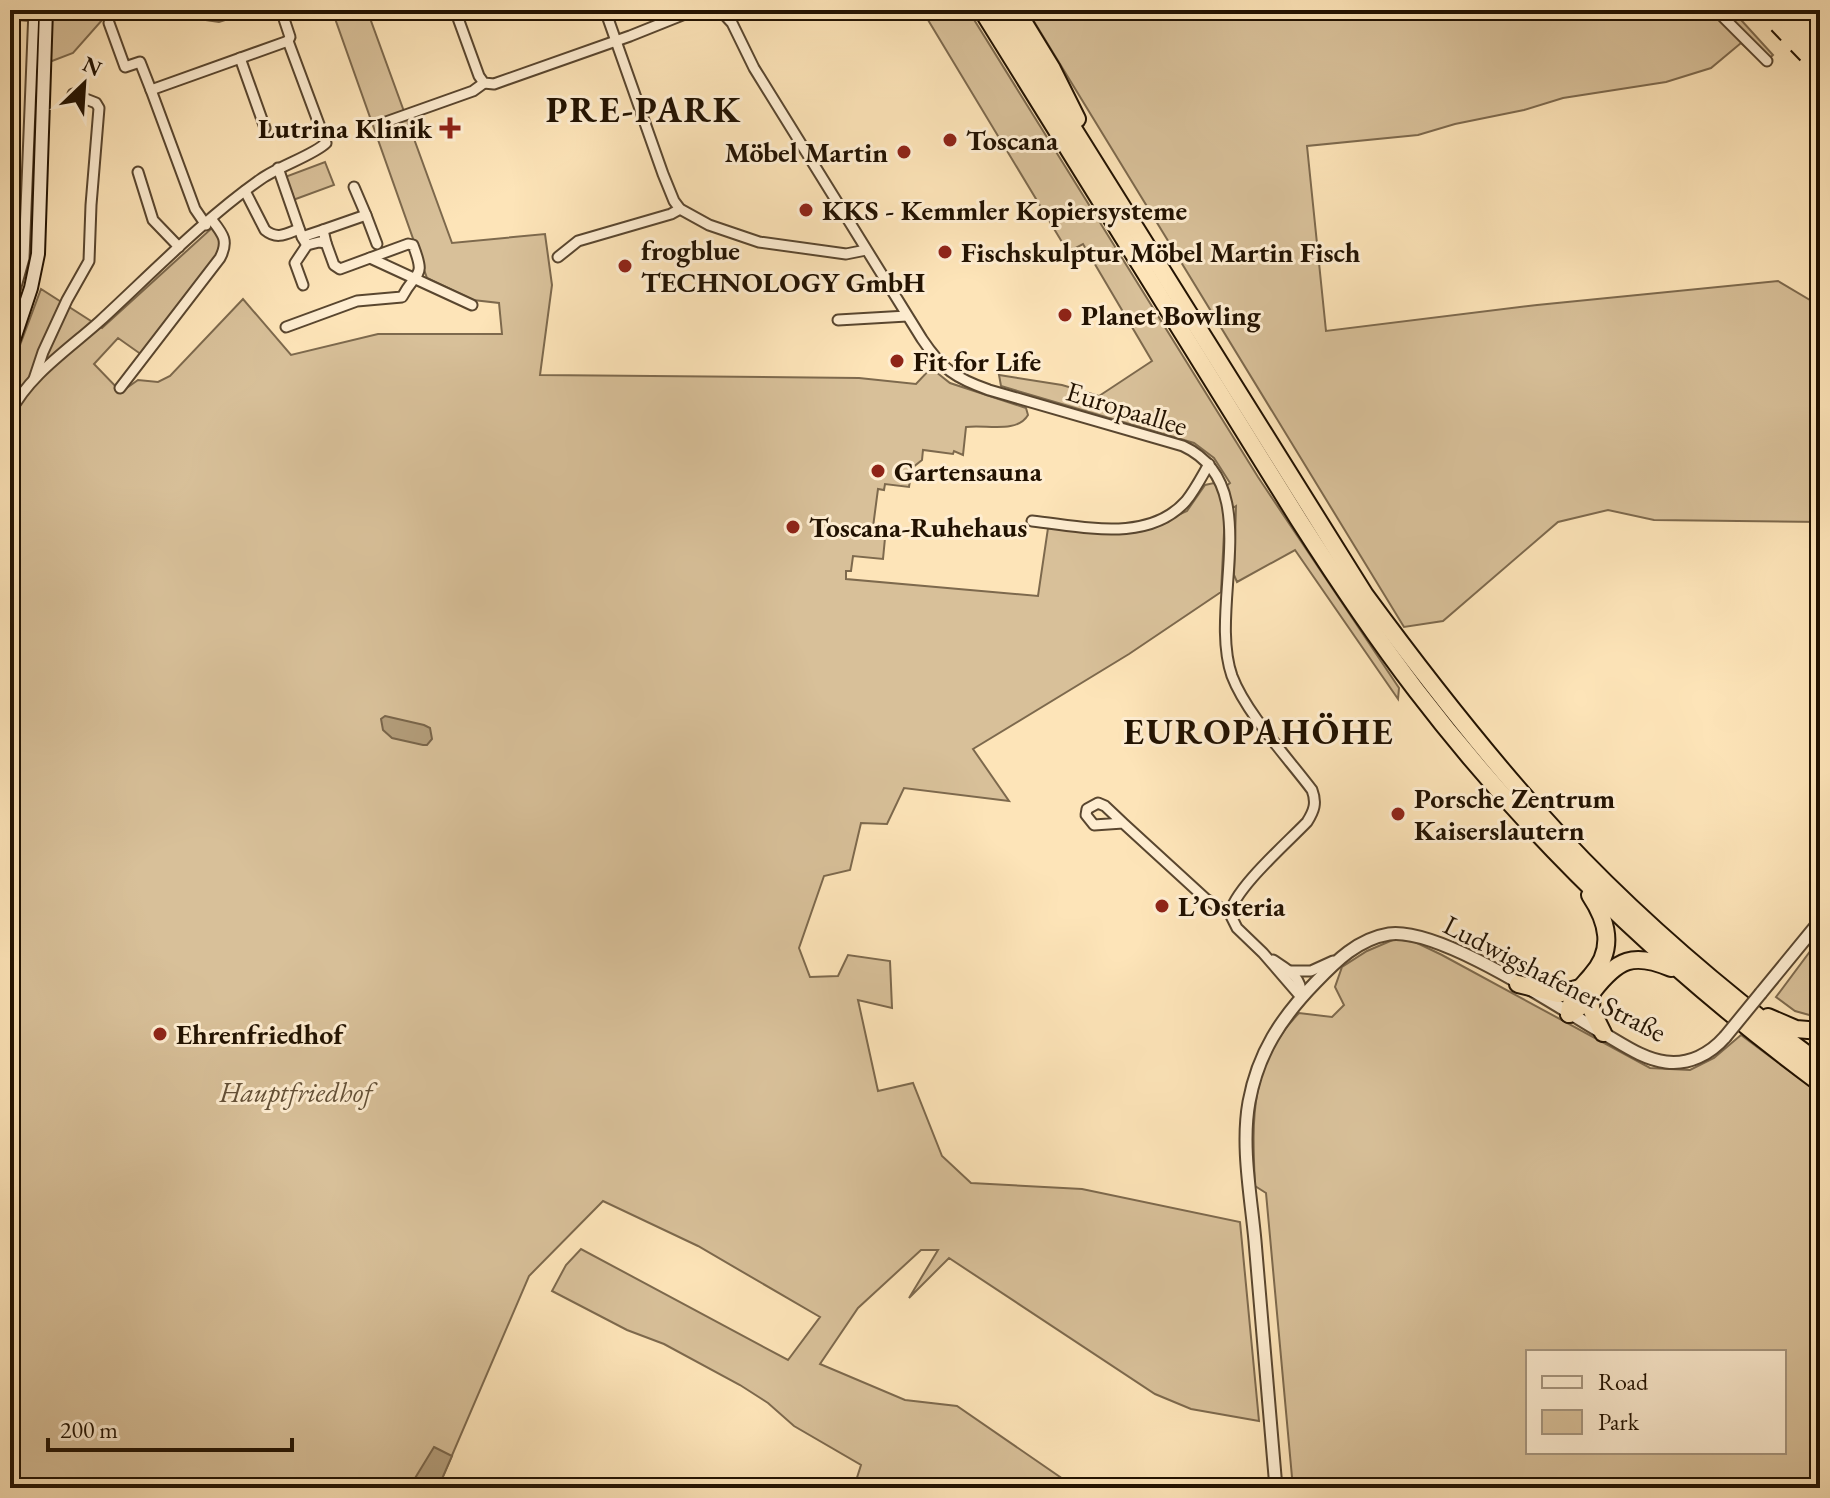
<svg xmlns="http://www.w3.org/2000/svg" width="1830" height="1498" font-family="'EB Garamond',serif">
<rect width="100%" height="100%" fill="#fde4b8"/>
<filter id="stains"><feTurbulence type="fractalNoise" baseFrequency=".0025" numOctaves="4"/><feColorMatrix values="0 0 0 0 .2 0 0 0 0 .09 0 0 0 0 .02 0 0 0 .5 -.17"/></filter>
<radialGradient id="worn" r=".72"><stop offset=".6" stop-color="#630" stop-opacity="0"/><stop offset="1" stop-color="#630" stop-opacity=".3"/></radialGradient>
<g fill="#d8c099" stroke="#7d694d" stroke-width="2" fill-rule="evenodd">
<polygon points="39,10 111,10 73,53 39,66"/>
<polygon points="137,10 257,10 219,22"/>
<path d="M332,10H367L452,243L545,234L552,285L540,375L859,378L916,384L931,368L950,383L1026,408L1028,415C1017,434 985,424 966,427L963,455L954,451L953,454L923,450L922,460L912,468L909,487L885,484L884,490L878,489L873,527L880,528L879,537L885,538L883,559L853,556L851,571H846V579L1038,596L1048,528L1111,534L1143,531L1187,511L1205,485L1214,483L1221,490L1230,483L1214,458L1194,443L1001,386L999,375L1062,385L1099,396L1152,361L1083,244L1068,252L922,10H968L1258,477L1399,688L1398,699L1295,550L1237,582L1234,575L1236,506L1225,513L1221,592L1129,654L973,749L1009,801L904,788L887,824L861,823L850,870L824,876L799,948L810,977L838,976L848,955L890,961L892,1008L858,1000L878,1091L913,1083L942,1156L971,1183L1082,1189L1240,1222L1259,1421L1191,1409L1155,1394L949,1258L909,1298L938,1250H921L858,1308L820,1364L905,1400L957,1406L1076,1488H865L855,1484L861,1465L794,1426L768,1403L740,1385L664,1344L627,1330L552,1291L566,1265L581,1249L788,1360L820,1317L698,1246L603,1201L529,1276L438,1488H10V372L41,289L102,328L213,227L221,234L220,254L142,355L118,338L94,364L121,392L138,380L158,382L170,376L243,299L291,355L378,334H502L499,303L473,300L427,278Z"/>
<polygon points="1027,10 1732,10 1773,55 1764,64 1741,43 1711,68 1666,82 1563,98 1524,110 1455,124 1418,135 1307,146 1326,331 1537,305 1778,281 1820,306 1820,522 1654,520 1608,510 1558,522 1443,621 1404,627"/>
<polygon points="325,162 334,185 293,200 293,195 285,177"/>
<polygon points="1820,938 1820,1018 1795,1011 1776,997"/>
<path d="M1395,939L1415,942L1442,955L1650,1068L1690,1070L1714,1058L1741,1035L1820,1094V1488H1293L1266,1193L1255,1186C1252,1119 1249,1065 1299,1013L1332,1017L1344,1005L1335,987L1342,967L1367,951ZM1528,1352H1784V1452H1528Z"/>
</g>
<g fill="#b39d7a" stroke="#79654a" stroke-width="2">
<polygon points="385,716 424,725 430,728 432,739 427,745 423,745 392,738 383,730 381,719"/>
<polygon points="434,1447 452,1456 438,1488 409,1488"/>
</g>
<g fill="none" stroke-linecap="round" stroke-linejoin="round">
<g stroke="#59462f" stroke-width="13">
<g id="minor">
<polyline points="281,10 290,37 288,41"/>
<polyline points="455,10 479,76 484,83 494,84 630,36 695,10"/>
<polyline points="605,10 663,174 674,201 680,209 709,225 759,242 846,254 866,250"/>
<path d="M720,10L732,23L754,68L922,339C942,369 955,378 989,390L1183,446C1267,485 1207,605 1232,676C1246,713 1288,758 1312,790C1317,803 1314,811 1307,822C1288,842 1233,890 1230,914L1237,928L1263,953L1301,997"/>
<polyline points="1716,10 1767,61"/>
<polyline points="10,14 39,16"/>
<polyline points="109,23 125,67 140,62 151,90"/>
<polyline points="240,58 265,128"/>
<polyline points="383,123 473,91 484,83"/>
<polyline points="278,168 302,237 307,245 319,242 326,243 323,230 302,237"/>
<polyline points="138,172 153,220 179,247"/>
<polyline points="354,187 366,215"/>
<path d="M245,191L265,230C277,240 286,234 299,229"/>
<polyline points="323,230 366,215 377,244"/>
<polyline points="558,257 578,241 671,214 680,209"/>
<polyline points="370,258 472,305"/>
<polyline points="303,285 295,263 307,245"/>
<polyline points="10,308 24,258 34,10"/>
<polyline points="838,320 907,316"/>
<path d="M286,327L357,301L402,297C417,269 426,279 413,245L408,244L340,269L334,265L326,243"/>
<polyline points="34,379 43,352 67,300 89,261 91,205 99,108 96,103 73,94"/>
<path d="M120,388L220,258C229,241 223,234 212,220"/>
<path d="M10,413C29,375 69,349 100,321C151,274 204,219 261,179C279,166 314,155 326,143L288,41L151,90L195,209L206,225"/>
<path d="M1032,521C1081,526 1148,544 1186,501C1195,490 1202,476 1209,464"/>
<polyline points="1123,823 1105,806 1098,803 1087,809 1086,815 1094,825 1123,823 1206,899 1230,914"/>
<path d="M1273,960C1288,970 1303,977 1301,997"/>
<polyline points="1291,971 1311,971 1333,961"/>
</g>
</g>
<g stroke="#59462f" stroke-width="15">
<g id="tertiary">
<polyline points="1761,993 1820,921"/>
<path d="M1276,1488C1269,1406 1262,1323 1255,1241C1251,1197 1241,1146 1249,1102C1258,1053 1281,1018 1315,983C1336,961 1358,939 1389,934C1439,927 1555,1005 1601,1032C1621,1043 1642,1059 1666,1062C1689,1065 1710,1054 1725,1037"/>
</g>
</g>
<g stroke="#221201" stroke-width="16">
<polyline id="secondary" points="10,351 31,288 38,254 46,10"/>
</g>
<g stroke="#221201" stroke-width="20">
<g id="motorway">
<path d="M982,10L1299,520C1336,578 1374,635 1416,690C1530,839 1669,971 1820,1083"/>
<path d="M999,10L1365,595C1426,678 1490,760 1560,836C1638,920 1728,996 1820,1064"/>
<polyline points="1016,10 1052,69 1077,119"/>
<polyline points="1518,984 1558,994 1580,988"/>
<polyline points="1592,992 1591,1009 1603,1033"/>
<path d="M1569,1014C1570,997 1581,988 1591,976C1615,950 1608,922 1590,895"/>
<path d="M1569,1014C1580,1009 1585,1001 1593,991C1618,959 1633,952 1671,968"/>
<polyline points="1768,1017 1796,1029 1820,1031"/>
</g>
</g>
<use href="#minor" stroke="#feedd1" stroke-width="9"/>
<use href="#tertiary" stroke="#feedd1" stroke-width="11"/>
<use href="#secondary" stroke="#feedd1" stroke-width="12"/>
<use href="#motorway" stroke="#fde4b8" stroke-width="16"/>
<polyline stroke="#221201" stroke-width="2" stroke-dasharray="14 14" stroke-linecap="butt" points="1752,10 1820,81"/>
<g stroke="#59462f" stroke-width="15" stroke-linecap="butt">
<polyline id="tertiary-bridge" points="1725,1037 1761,993"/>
</g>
<use href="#tertiary-bridge" stroke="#feedd1" stroke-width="11"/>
</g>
<g fill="#8f2418" stroke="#feedd1" stroke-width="3">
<path d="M446 116h8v8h8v8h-8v8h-8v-8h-8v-8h8z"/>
<circle cx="950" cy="140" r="8"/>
<circle cx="904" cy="152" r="8"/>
<circle cx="806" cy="210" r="8"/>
<circle cx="945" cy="252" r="8"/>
<circle cx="625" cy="266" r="8"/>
<circle cx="1065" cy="315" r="8"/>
<circle cx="897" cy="361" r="8"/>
<circle cx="878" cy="471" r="8"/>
<circle cx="793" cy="527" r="8"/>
<circle cx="1398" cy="814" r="8"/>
<circle cx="1162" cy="906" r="8"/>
<circle cx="160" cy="1034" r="8"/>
</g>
<g text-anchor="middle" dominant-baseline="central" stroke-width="6" stroke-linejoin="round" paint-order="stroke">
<g font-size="28" font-weight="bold" fill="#221201" stroke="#feedd1" text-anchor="start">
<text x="432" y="128" text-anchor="end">Lutrina Klinik</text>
<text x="966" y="140">Toscana</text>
<text x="888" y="152" text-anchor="end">Möbel Martin</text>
<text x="822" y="210">KKS - Kemmler Kopiersysteme</text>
<text x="641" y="250">frogblue<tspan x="641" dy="32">TECHNOLOGY GmbH</tspan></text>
<text x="961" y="252">Fischskulptur Möbel Martin Fisch</text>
<text x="1081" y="315">Planet Bowling</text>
<text x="913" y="361">Fit for Life</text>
<text x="894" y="471">Gartensauna</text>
<text x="809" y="527">Toscana-Ruhehaus</text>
<text x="1414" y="798">Porsche Zentrum<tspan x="1414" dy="32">Kaiserslautern</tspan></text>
<text x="1178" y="906">L’Osteria</text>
<text x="176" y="1034">Ehrenfriedhof</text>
</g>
<g font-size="28" fill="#221201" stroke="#feedd1">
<text transform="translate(1127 408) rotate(17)">Europaallee</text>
<text transform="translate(1555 978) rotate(27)">Ludwigshafener Straße</text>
</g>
<g font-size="28" font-style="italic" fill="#624f36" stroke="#feedd1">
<text x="296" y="1092">Hauptfriedhof</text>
</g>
<g font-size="36" font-weight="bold" letter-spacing="2" fill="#221201" stroke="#feedd1">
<text x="644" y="109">PRE-PARK</text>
<text x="1259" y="731">EUROPAHÖHE</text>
</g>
</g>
<rect width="1830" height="1498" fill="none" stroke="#fde4b8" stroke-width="40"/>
<rect x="12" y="12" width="1806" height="1474" fill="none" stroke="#221201" stroke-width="4"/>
<rect x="20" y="20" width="1790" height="1458" fill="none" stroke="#221201" stroke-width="2"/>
<rect x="1526" y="1350" width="260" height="104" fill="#feedd1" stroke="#a6957e" stroke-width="2"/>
<rect x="1542" y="1376" width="40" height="12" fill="#feedd1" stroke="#a6957e" stroke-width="2"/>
<text x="1598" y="1390" font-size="24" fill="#221201">Road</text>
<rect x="1542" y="1410" width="40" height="24" fill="#d8c099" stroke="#a6957e" stroke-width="2"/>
<text x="1598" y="1430" font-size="24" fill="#221201">Park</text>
<g transform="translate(84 84) rotate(25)" stroke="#feedd1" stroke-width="6" paint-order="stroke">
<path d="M0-6L14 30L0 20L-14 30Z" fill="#221201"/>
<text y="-12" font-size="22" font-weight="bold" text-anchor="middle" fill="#221201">N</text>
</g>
<path d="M48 1438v12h244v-12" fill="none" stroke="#221201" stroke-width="4"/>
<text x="60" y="1438" font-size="24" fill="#221201" stroke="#feedd1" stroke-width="6" paint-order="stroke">200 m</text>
<rect width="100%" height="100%" filter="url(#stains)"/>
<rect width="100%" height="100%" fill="url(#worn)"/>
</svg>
